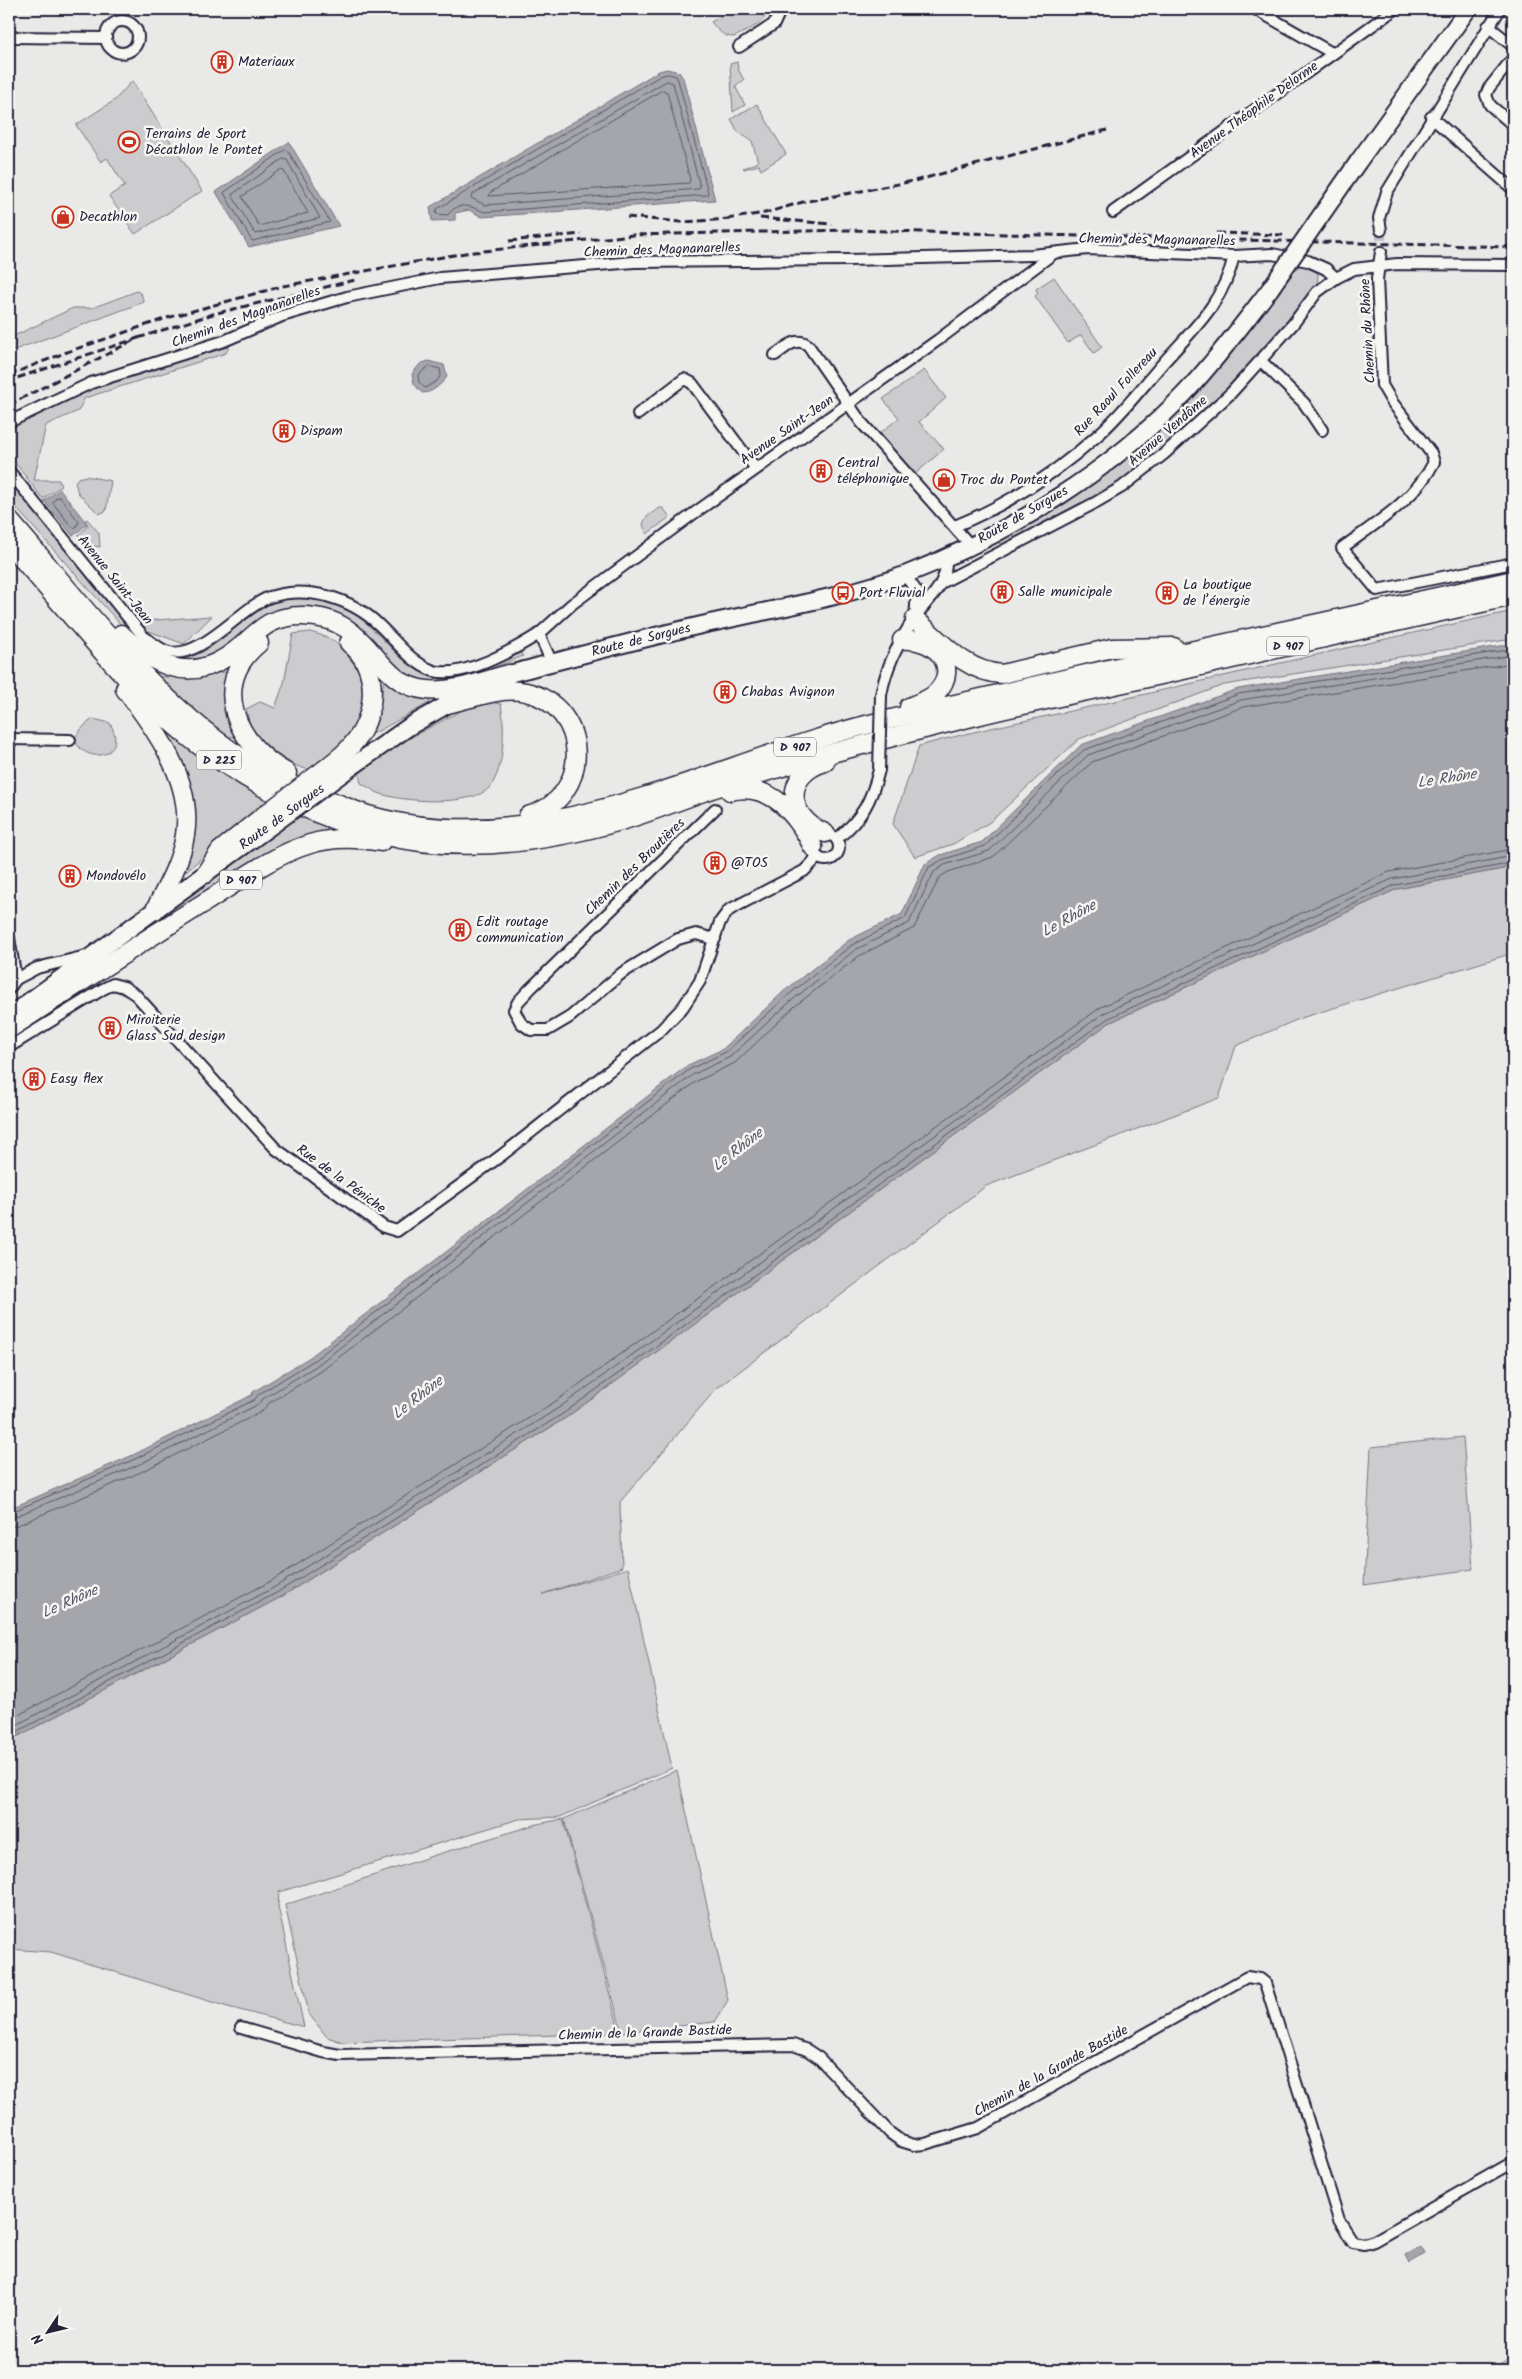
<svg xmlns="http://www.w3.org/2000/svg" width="1522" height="2379" font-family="Kalam,sans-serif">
<rect width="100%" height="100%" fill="#e9e9e7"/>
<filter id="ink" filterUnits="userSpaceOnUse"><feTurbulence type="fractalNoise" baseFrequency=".02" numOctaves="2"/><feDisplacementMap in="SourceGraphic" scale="10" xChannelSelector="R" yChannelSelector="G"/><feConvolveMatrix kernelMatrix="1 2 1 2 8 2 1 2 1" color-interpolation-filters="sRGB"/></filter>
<g filter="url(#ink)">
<g fill="#ccccce" stroke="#777784">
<path d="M732,9L736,13L744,9H768C767,23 746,31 734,37C723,37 718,30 711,22Z"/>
<polygon points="737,62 738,69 744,80 735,86 745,105 733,112 730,64"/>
<polygon points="132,81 202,191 135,234 109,196 125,186 107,158 101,162 76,125 115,100"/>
<polygon points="757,104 786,154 761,170 759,165 744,169 743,168 758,162 752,141 738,132 731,119"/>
<path d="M1301,263L1315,268L1318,275L1317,284C1268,361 1197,424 1125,477C1113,486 1095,503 1080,503L1001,545L998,542L1008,533L1111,471L1145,443L1186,404L1223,364Z"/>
<polygon points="1054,277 1102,347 1094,353 1081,335 1068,343 1035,296 1038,293 1036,289"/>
<polygon points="137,291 141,294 144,302 9,352 9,328 14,336 73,308 92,308"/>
<path d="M232,341L226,353L85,398L78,411L46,425L34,480H59L61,486L43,499L9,455V428C78,387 156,366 232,341Z"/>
<polygon points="924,370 946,398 919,422 944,449 915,474 880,433 899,418 883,399"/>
<polygon points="86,476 111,481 106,511 99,514 78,493 75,482 78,478"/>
<path d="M9,477C37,511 65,545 92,579C114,605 133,641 164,655C202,673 237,617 270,604C284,598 300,597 315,597C369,599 394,675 442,679C465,680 500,661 521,653L523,656L461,681L441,686L406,681L350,623L257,622L219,656L178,665L131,636L9,500Z"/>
<path d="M660,508H663L670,517L647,534L643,525C645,516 652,513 660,508Z"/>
<polygon points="87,519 99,533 100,547 87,545 78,535 88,526 85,520"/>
<path d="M1513,611V639L1224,685L1079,739L990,822L953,844L915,857L893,824L919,746C982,728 1047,717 1111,702C1245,671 1379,640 1513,611Z"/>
<polygon points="212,616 184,644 146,630 142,621"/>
<path d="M310,632C320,635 333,638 341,646C345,649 347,655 350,659C376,689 362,719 339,747C331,756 323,768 309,769C294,770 262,743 253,731C249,725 248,716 246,709L260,702L275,708L284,683L293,634Z"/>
<polygon points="221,672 228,672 225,708 234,736 226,738 213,729 158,677 206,676"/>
<polygon points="387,680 404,693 430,699 429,703 373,734 384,681"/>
<path d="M481,700L501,704C505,727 505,768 490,787C474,807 400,802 378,793C372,790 367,786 361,783L358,770L378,755Z"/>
<path d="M157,718C194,754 227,777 272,801L181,875L190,830Z"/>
<path d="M93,719L110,723C130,759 83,766 74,738L86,724Z"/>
<polygon points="302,815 341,832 104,959 279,831"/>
<polygon points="1513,867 1513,953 1301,1018 1236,1046 1219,1098 986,1186 716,1389 620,1502 622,1567 543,1594 628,1568 672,1768 560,1817 519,1819 279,1892 278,1906 304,2027 228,2007 51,1952 9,1949 9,1741 281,1597 567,1417 1109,1023 1397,889"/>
<polygon points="1463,1437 1473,1569 1364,1585 1371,1447"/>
<polygon points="677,1770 728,2000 715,2022 622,2032 564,1819"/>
<polygon points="563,1819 620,2033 342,2042 327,2037 309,2014 285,1905 432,1856 537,1824"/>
<polygon points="1513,2356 1513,2370 1487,2370"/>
</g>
<g fill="#a5a5ac" stroke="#71717f">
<polygon points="667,69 679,72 683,78 715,200 482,217 469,210 455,213 455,220 432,221 430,207 659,71"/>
<polygon points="289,142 339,226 249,247 216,192"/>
<path d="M428,361L444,365L447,377C440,385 433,393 422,393L414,384L412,374L420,364Z"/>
<polygon points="60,489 87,524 73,536 44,501"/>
<polygon points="1513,644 1513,867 1397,889 1109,1023 567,1417 281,1597 9,1741 9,1509 133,1455 252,1395 253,1392 310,1357 688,1065 723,1049 783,992 849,940 902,914 925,864 940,855 982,842 1081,745 1238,689"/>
<polygon points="1421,2247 1425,2254 1410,2263 1406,2255"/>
</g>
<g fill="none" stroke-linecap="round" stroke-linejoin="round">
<g stroke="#565668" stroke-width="1">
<path d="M668,74L676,76L678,80L708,192L707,195L484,212C471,206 457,201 448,215L436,214L437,209L660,76Z"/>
<polygon points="667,81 673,83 700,187 699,189 485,205 471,198 472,195"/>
<polygon points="663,90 667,92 690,180 689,183 489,196 490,193"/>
<polygon points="285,150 288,151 330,222 252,241 224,193"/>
<polygon points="283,159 287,160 320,218 255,234 232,195"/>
<polygon points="281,170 284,171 308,213 259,226 242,197"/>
<polygon points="429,366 440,369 441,375 437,381 425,388 419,382 418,376"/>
<polygon points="57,497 60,497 79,522 75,528 72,527 53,503"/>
<polyline points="9,1513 135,1459 254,1400 259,1394 313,1361 690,1069 726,1052 787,996 852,945 905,918 929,867 942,860 985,846 1043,788 1084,750 1239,694 1513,649"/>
<polyline points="9,1519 138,1465 257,1405 264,1398 316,1366 694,1074 730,1057 791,1001 855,950 909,923 934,872 944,865 989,851 1088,755 1241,700 1513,655"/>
<polyline points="9,1527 18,1525 141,1472 261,1412 269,1403 320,1372 697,1081 735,1063 795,1006 859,956 914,928 940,877 948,872 993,857 1092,762 1243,707 1513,663"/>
<polyline points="9,1720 271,1581 556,1401 1101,1007 1389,872 1513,849"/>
<polyline points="9,1729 275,1587 560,1407 1104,1013 1392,879 1513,856"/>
<polyline points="9,1736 278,1592 564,1413 1107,1019 1395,885 1513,863"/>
</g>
<polyline stroke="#c1c1c5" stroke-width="10" stroke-dasharray="10 5" stroke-linecap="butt" points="1381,230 1381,252"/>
<g stroke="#22223b" stroke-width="14">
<g id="minor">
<polyline points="1255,9 1332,53"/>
<circle cx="122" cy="37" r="16"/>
<polyline points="1488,26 1513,46"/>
<polyline points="9,37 105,38"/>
<polyline points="739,47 774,24 779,13 784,9"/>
<polyline points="1513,58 1489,88 1486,95 1490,105 1513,125"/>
<polyline points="1431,117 1513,189"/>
<polyline points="1113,212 1395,9"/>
<polyline points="1381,230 1379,218 1387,192 1500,9"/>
<path d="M1381,252L1377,279L1382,385L1392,402L1431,453L1434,462C1416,499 1375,524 1342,548L1377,590L1513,563"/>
<path d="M775,355C786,348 795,336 808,345L861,422L971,546"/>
<polyline points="1261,361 1304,403 1322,430"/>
<polyline points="638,414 684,379 692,383 756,469"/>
<polyline points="9,422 91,383 224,341 282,316 347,297 440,278 634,262 850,260 1032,255 1088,249 1234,256 1272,254 1308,261 1326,269 1336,278"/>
<path d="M9,471L143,636C150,641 158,648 166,651C199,663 242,606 270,597C307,585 351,598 379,625C395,640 412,664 434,671C463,679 515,649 539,634"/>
<path d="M955,526C1007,505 1057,472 1098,435C1123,413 1143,386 1164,362C1195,327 1223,303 1234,256"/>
<polyline points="905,575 917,592 915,618"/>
<polyline points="943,582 1093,504 1122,487 1164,454 1231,393 1293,324 1317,292 1336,278 1354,269 1397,264 1513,265"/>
<polyline points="552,663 539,634 572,604 693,514 938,340 1054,253"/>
<path d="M881,695C886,667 898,644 913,620C925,602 945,588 946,564L943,559"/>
<polyline points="9,739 70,740"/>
<circle cx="826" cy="847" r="13"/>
<path d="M837,839C862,818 871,802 879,770"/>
<polyline points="9,938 16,979 9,989"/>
<polyline points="715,939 696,934 678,939 622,973 570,1017 548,1030 531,1030 521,1023 514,1010 518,1002 530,989 715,809"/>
<polyline points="16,979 37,968 86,956"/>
<polyline points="9,1047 103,989 113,984 124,987 136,995 276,1149 384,1227 397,1231 502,1155 661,1030 683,1007 700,981 720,922 729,910 804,871 818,857"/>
<polyline points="241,2028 323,2052 340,2055 793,2045 807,2050 819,2058 890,2133 901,2141 914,2145 925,2144 978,2128 1247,1977 1260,1979 1265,1983 1339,2220 1353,2242 1364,2244 1374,2241 1513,2162"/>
</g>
</g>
<g stroke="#22223b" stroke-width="20">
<g id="primary">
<polyline points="1358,162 1468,9"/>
<path d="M496,680L509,674C574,657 639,639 706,624C772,609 843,598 907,574C1007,535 1112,471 1186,392C1217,359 1243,324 1270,289"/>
<polyline points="343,773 410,726 459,698"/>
<polyline points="9,1016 275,823"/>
</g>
</g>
<g stroke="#22223b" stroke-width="21">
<g id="trunk">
<path d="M9,520C85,607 160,711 261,770C283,782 306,791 329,800C342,805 355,811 368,815C542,865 709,763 874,723C1086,672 1300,628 1513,580"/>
<path d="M9,544C58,599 104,658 158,710C219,769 297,812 379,834C459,855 545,843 624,820C661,809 696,793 733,782C812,757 892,737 972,717C1037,701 1102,688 1166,674C1282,648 1397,621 1513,596"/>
<path d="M915,619C941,641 965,672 1002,674L1112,648L1174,647"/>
<path d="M121,634C152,664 187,684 228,656C256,637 263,616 302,616C373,616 372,685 427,690C454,693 483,681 509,674"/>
<path d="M902,640C934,637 962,666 936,693C929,700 918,703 909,707"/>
<path d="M259,643C208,685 237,746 287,773"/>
<path d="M125,689C155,729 194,781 185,835C181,862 167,886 155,910"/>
<path d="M447,704C471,699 502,686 526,692C591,707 593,799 528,816"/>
<path d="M825,762C782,775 787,818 825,833"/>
<path d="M329,766C337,759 346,753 352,745C377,717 381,668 349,643"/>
<path d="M730,791C770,781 797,815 813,847"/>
<polyline points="205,874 220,851 262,817"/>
<path d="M9,1029C75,986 140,943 207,901C239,881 273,855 310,844C333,837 358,838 381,842"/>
</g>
</g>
<use href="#minor" stroke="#f6f6f2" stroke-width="10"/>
<use href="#primary" stroke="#f6f6f2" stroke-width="16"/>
<use href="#trunk" stroke="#f6f6f2" stroke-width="18"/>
<g stroke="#22223b" stroke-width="3" stroke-dasharray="8 4" stroke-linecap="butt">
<polyline points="627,217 681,222 732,219"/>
<polyline points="760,218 832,224"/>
<polyline points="727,219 765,213 803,202 914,181 1107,130"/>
<polyline points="1216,233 1283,235"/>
<polyline points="509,241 581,234"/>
<polyline points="138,338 213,314 355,280"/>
<polyline points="9,375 67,352 167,318 283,286 465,253 633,235 848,230 1513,247"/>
<polyline points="9,405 138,338 17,378"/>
</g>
<g stroke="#22223b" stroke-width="14" stroke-linecap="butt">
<polyline id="minor-bridge" points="879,770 881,695"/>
</g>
<g stroke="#22223b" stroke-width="20" stroke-linecap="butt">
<g id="primary-bridge">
<polyline points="1270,289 1358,162"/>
<polyline points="275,823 343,773"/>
</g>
</g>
<g stroke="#22223b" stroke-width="21" stroke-linecap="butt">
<polyline id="trunk-bridge" points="262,817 329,766"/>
</g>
<use href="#minor-bridge" stroke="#f6f6f2" stroke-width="10"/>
<use href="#primary-bridge" stroke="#f6f6f2" stroke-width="16"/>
<use href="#trunk-bridge" stroke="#f6f6f2" stroke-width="18"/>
</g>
</g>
<defs>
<g id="building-ring" transform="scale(1.125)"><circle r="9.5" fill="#f6f6f2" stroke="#c8321e" stroke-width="1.5"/><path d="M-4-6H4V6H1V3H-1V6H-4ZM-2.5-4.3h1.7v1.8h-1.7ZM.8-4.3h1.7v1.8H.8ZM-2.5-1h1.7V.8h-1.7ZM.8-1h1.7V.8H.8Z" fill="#c8321e"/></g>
<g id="stadium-ring" transform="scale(1.125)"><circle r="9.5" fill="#f6f6f2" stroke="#c8321e" stroke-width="1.5"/><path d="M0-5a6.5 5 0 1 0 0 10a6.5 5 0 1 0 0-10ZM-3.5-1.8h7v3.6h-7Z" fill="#c8321e"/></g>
<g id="shop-ring" transform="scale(1.125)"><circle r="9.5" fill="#f6f6f2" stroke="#c8321e" stroke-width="1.5"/><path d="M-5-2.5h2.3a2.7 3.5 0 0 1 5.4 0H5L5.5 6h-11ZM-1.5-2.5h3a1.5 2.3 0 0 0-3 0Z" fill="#c8321e"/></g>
<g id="bus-ring" transform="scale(1.125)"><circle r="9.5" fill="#f6f6f2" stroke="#c8321e" stroke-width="1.5"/><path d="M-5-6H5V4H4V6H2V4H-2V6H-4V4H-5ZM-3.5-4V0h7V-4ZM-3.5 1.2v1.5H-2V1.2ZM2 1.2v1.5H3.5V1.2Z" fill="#c8321e"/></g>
</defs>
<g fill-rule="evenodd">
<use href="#building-ring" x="222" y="62"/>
<use href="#stadium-ring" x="129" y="142"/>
<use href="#shop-ring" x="63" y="217"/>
<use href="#building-ring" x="284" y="431"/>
<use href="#building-ring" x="821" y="471"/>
<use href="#shop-ring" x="944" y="480"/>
<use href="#building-ring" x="1002" y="592"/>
<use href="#bus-ring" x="843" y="593"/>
<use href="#building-ring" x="1167" y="593"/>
<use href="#building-ring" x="725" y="692"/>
<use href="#building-ring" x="715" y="863"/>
<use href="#building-ring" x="70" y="876"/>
<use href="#building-ring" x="460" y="930"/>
<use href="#building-ring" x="110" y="1028"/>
<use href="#building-ring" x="34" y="1079"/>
</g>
<g text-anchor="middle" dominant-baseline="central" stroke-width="5" stroke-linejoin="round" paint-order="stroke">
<g fill="#f6f6f2" stroke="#626272" stroke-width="1">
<rect x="1267" y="636.5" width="42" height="19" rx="4"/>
<rect x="774" y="737.5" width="42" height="19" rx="4"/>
<rect x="196.5" y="750.5" width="45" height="19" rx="4"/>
<rect x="220" y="870.5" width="42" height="19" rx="4"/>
</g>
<g font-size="12" font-weight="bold" fill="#22223b">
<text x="1288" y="646">D 907</text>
<text x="795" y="747">D 907</text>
<text x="219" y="760">D 225</text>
<text x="241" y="880">D 907</text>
</g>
<g font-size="14" fill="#22223b" stroke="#f6f6f2" text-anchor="start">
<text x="238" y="62">Materiaux</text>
<text x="145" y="134">Terrains de Sport<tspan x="145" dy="16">Décathlon le Pontet</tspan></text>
<text x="79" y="217">Decathlon</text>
<text x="300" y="431">Dispam</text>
<text x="837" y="463">Central<tspan x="837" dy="16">téléphonique</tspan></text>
<text x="960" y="480">Troc du Pontet</text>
<text x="1183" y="585">La boutique<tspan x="1183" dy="16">de l’énergie</tspan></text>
<text x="1018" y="592">Salle municipale</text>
<text x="859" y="593">Port Fluvial</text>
<text x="741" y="692">Chabas Avignon</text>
<text x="731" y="863">@TOS</text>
<text x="86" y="876">Mondovélo</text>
<text x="476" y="922">Edit routage<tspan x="476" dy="16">communication</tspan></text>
<text x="126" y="1020">Miroiterie<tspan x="126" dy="16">Glass Sud design</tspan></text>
<text x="50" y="1079">Easy flex</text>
</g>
<g font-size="14" fill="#22223b" stroke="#f6f6f2">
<text transform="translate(1254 110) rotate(-36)">Avenue Théophile Delorme</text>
<text transform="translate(1157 240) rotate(1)">Chemin des Magnanarelles</text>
<text transform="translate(662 250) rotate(-2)">Chemin des Magnanarelles</text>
<text transform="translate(246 317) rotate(-20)">Chemin des Magnanarelles</text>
<text transform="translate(1368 331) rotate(-93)">Chemin du Rhône</text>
<text transform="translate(1116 392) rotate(-47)">Rue Raoul Follereau</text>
<text transform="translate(787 430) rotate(-35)">Avenue Saint-Jean</text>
<text transform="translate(1168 431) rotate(-41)">Avenue Vendôme</text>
<text transform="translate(1023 515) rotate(-30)">Route de Sorgues</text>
<text transform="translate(115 580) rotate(51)">Avenue Saint-Jean</text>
<text transform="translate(641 640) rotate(-14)">Route de Sorgues</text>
<text transform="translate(282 817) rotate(-36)">Route de Sorgues</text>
<text transform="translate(635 867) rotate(-44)">Chemin des Broutières</text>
<text transform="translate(341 1179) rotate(36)">Rue de la Péniche</text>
<text transform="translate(645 2033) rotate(-2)">Chemin de la Grande Bastide</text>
<text transform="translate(1051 2071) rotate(-29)">Chemin de la Grande Bastide</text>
</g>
<g font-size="15" font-style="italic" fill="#565668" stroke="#f6f6f2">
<text transform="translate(1447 779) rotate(-9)">Le Rhône</text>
<text transform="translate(1069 919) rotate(-29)">Le Rhône</text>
<text transform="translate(738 1150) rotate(-38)">Le Rhône</text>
<text transform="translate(418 1398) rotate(-38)">Le Rhône</text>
<text transform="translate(70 1602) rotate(-24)">Le Rhône</text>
</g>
</g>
<rect width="1522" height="2379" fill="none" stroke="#f6f6f2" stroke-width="30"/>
<rect x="15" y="15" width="1492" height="2349" fill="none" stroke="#22223b" stroke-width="2" filter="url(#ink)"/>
<g transform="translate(48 2332) rotate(235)" stroke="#f6f6f2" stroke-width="4" paint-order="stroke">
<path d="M0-4L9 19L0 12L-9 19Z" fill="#22223b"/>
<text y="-8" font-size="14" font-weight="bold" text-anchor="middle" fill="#22223b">N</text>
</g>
</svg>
